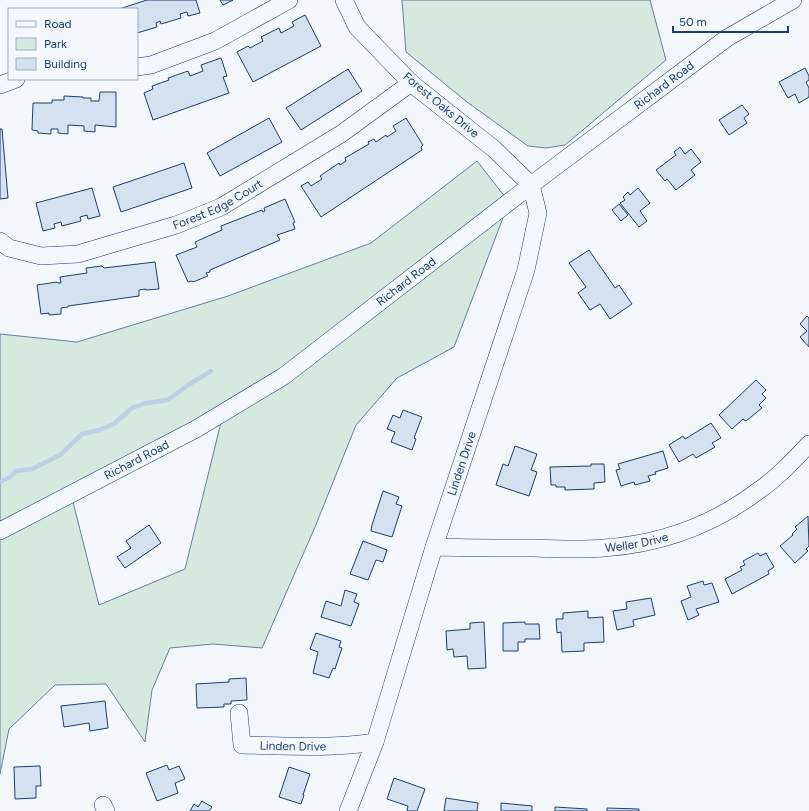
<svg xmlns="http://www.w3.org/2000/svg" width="809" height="811" font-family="Figtree,sans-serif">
<rect width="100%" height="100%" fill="#f4f7fb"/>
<g fill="#d7e8df" stroke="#687fa3" fill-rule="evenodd">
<polygon points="402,0 650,0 666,60 565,145 546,148 528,146 467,102 406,52"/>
<path d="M477,161L509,202L454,347L397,378L356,425L315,527L262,648L213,644L170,648L152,690L145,742L106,684L55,685L9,729L0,774V334L77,342L228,296L371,243ZM223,414L185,569L99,605L71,494Z"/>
</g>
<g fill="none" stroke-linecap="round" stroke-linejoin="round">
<polyline stroke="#bed0e5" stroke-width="4.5" points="0,482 10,477 16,471 32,469 60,455 82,434 99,430 114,424 132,408 146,403 168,400 188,385 211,371"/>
</g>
<g fill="#d5e0f0" stroke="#1d3f73">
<polygon points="147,0 196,0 200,13 188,16 187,12 180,14 181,18 161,24 160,21 156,23 157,27 137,33 137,9 119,9"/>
<polygon points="220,0 233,0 223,5"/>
<polygon points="305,15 321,46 253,82 237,52 248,46 250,48 263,41 261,37 279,28 281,33 294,26 292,22"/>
<polygon points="221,58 227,76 223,77 229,93 153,120 144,93 153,89 152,86 169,80 168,78 188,71 190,76 203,71 201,65"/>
<polygon points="805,68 809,76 809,80 806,82 809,88 809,97 799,103 795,94 788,98 779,82"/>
<polygon points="348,69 362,91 301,130 286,108"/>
<polygon points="100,92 116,92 116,127 95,125 95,132 84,131 84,126 68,125 68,134 58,133 58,129 51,129 51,134 38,133 38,131 32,130 33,103 52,103 52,100 64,100 64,96 83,97 83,98 91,98 91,101 99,101"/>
<polygon points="742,105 749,114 744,118 747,123 729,135 719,120"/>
<polygon points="269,118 282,142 220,176 207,153"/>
<polygon points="406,118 423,145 421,147 422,150 321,217 301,186 308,182 311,186 322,179 320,176 339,163 340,165 346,161 345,158 369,144 368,142 374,139 376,142 386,135 387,137 396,131 393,126"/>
<polygon points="0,129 2,129 8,198 0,199"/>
<polygon points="680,147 685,154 691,149 701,162 691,170 695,175 676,190 667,179 665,181 656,170 676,155 674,152"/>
<polygon points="184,163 192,188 121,212 113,187"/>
<polygon points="92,188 100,216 88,219 87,215 80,217 81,221 62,226 61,222 54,224 55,228 43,231 36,203"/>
<polygon points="638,188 650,203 640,211 647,221 639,227 620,203 625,200 623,197 628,192 630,195"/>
<polygon points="285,199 295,222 293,223 295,229 277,235 280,240 210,270 210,272 206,273 208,276 193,282 192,281 188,282 176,255 197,247 195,242 222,230 221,226 262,210 263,212 265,211 264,208"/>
<polygon points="619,204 628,215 621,221 612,210"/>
<polygon points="589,250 615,288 619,285 632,304 610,319 600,304 590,310 578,293 586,287 569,263"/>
<polygon points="155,262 159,289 146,290 146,289 139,290 139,296 68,306 68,307 61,308 61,314 49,315 49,313 41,314 37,285 57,282 58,283 61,283 60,277 87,273 86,268 102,266 104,268"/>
<polygon points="807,316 809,318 809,347 800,337 807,331 800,324"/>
<polygon points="756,380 766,390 762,394 766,398 759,405 762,408 746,421 743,419 732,429 719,415"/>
<polygon points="403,410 422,417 414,438 416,439 412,450 391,442 395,432 387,429 393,415 400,418"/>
<polygon points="711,423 721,438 712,443 715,447 696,458 693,454 679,462 669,445 683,436 685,439"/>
<polygon points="515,446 537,454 531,470 537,472 529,496 496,485 503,464 508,466"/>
<polygon points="663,451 668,468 655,472 656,474 648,476 650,481 635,485 634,482 621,486 616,470 620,469 618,464"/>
<polygon points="591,464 604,464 605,482 594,483 594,489 565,490 565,487 556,487 556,485 551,485 550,467 591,466"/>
<polygon points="383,491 399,497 396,504 402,506 392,537 371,531 372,525"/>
<polygon points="808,516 809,546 806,549 808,551 795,563 780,546 793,535 792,534 797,529 795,527"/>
<polygon points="149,525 161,543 125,568 117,557 131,548 126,541"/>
<polygon points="363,541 387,550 383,562 376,560 368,580 350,574"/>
<polygon points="758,553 760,556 766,553 774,567 768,571 769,574 732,594 725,579 742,570 740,567 745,565 743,561"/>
<polygon points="703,581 704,585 712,583 719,602 696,609 699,615 688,620 681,601 691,597 687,586"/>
<polygon points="345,590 357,594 354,602 359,604 351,626 321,617 326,601 341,606"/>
<polygon points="651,598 655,615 633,620 634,626 617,630 613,611 627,609 626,602"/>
<polygon points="588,611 588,618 603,617 604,642 584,643 584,651 562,652 561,632 557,633 556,619 563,619 563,613"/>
<polygon points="484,622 486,668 468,669 467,656 454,657 453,649 447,650 446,631 470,629 470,623"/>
<polygon points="525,622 525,624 539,624 540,639 525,639 525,642 518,642 518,651 503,651 503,623"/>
<polygon points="316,633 341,641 339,647 342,648 335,669 333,668 329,678 313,673 318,652 310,649"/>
<polygon points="246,678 247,700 231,701 231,704 224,704 224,707 197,708 196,684 229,682 229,679"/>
<polygon points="105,701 108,728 90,731 89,723 64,727 61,706"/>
<polygon points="167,765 169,770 179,766 185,779 175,783 178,793 157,801 146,773"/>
<polygon points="40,766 41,786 36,786 36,798 15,799 14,767"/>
<polygon points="289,767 310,774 303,795 304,795 301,804 279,797"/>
<polygon points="394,778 425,789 417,811 407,811 408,806 387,799"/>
<polygon points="446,798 478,803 477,811 444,811"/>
<polygon points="202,801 212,807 209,811 190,811 194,804 198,807"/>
<polygon points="501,803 532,806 532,811 501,811"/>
<polygon points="555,807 587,809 587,811 555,811"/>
<polygon points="607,808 639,809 639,811 607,811"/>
</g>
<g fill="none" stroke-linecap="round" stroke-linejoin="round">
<g stroke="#1d3f73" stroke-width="18">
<g id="minor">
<polyline points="137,67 151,65 215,41 289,0"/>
<polyline points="0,85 16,79"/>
<path id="s1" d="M0,241L9,248L41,256L78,254L176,225L221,207L341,134L411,83"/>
<path id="s2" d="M0,531L196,429L284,376L531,185L727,38L793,0"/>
<path id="s3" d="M434,547C468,548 501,548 534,548C557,549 581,550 604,548C660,544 713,525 758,491C777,478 793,461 809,444"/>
<path id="s4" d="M239,713L242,745C287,746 331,749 375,742L434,547L526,270L538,213L531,185L494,149L411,83L357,27L344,0"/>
<polyline points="103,805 106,811"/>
<polyline points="348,811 375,742"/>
</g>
</g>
<use href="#minor" stroke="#f4f7fb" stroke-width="17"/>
</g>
<g text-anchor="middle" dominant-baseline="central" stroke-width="3" stroke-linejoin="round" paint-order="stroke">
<g font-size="12" fill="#1d3f73" stroke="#f4f7fb">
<text stroke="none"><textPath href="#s2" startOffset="802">Richard Road</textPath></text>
<text transform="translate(441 105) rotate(40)">Forest Oaks Drive</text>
<text stroke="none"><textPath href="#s1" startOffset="230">Forest Edge Court</textPath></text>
<text stroke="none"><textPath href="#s2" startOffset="478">Richard Road</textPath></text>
<text stroke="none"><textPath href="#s2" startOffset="154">Richard Road</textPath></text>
<text stroke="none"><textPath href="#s4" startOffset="457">Linden Drive</textPath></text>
<text stroke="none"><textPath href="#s3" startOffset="203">Weller Drive</textPath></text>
<text stroke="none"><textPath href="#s4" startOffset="83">Linden Drive</textPath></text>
</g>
</g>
<rect x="8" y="8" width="130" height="72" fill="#f4f7fb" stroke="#9eadc5"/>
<rect x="16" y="21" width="20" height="6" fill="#f4f7fb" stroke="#9eadc5"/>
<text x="44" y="28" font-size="12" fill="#1d3f73">Road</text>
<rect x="16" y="38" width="20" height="12" fill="#d7e8df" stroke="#9eadc5"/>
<text x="44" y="48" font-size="12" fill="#1d3f73">Park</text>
<rect x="16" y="58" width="20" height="12" fill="#d5e0f0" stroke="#9eadc5"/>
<text x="44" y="68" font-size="12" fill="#1d3f73">Building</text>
<path d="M673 26v6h115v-6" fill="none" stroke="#1d3f73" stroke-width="2"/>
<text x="679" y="26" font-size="12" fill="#1d3f73" stroke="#f4f7fb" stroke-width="3" paint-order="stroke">50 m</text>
</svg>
